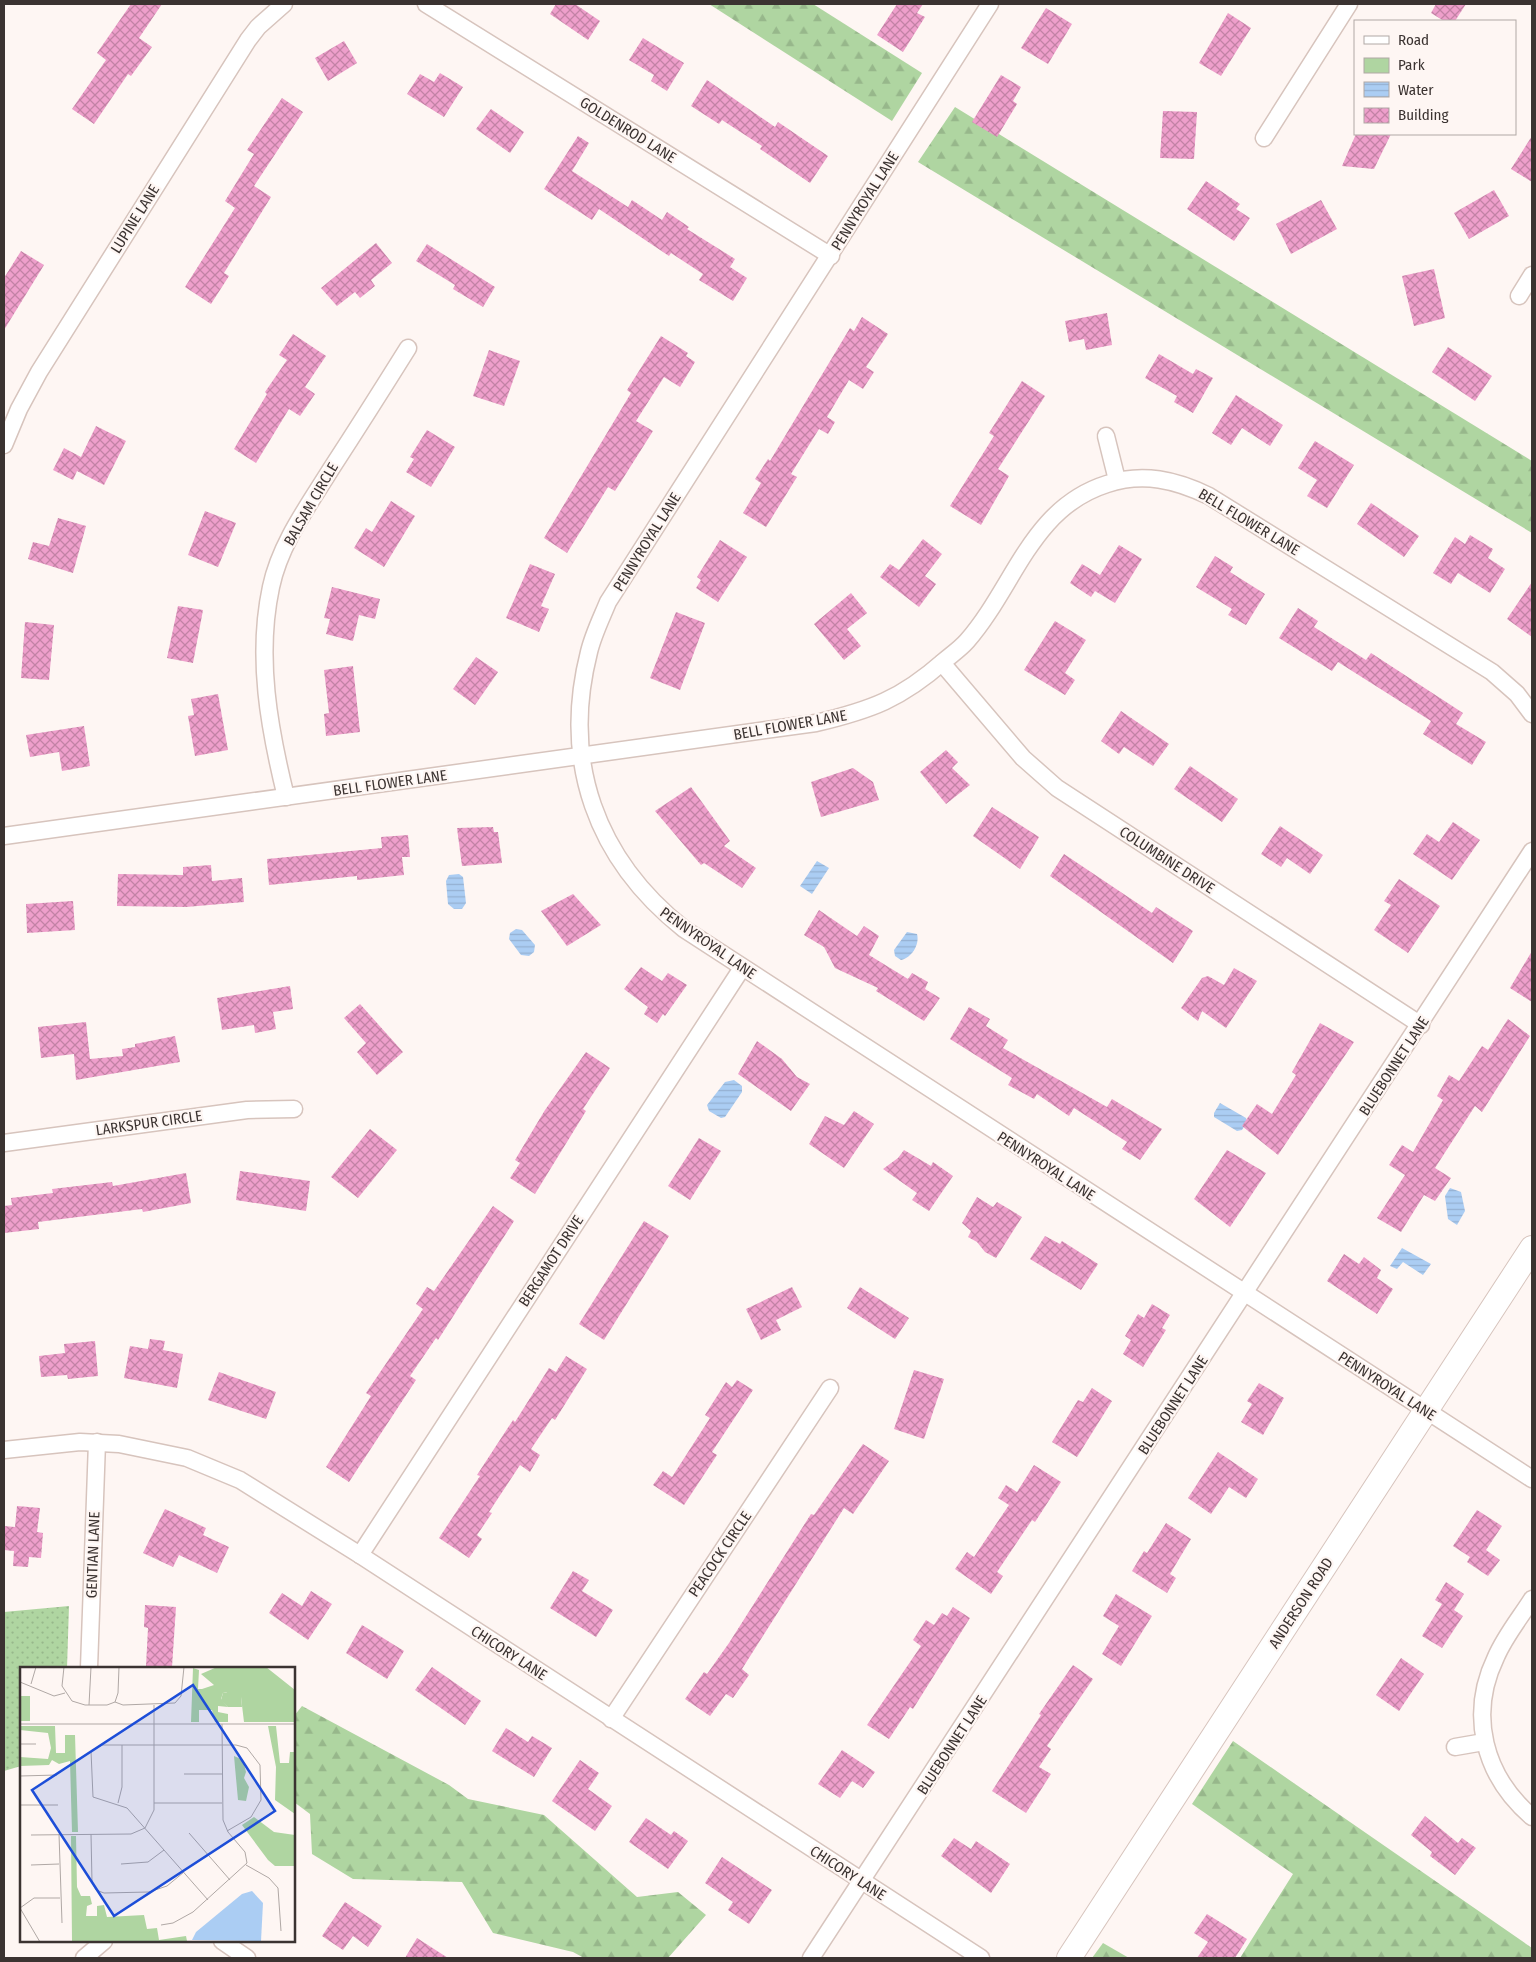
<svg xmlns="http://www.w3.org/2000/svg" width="1536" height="1962" font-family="'Fira Sans Condensed',sans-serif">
<defs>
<pattern id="green-dots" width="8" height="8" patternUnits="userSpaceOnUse" patternTransform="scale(1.25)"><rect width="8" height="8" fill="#afd5a1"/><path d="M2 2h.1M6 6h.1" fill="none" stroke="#97b78b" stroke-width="1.8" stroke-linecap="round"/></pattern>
<pattern id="forest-firs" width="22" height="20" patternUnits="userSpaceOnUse" patternTransform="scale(1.25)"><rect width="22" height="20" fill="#afd5a1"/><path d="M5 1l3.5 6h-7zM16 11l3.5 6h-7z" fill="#97b78b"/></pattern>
<pattern id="water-rules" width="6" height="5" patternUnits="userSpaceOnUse" patternTransform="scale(1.25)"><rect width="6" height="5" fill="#abcdf3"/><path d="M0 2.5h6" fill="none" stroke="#94b0d1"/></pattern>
<pattern id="building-cross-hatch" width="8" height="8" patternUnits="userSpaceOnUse" patternTransform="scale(1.25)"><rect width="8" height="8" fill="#ee9fcb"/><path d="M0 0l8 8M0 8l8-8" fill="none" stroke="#c282a5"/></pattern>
</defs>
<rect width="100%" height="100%" fill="#fef6f3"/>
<polygon fill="url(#green-dots)" points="69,1606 67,1668 21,1668 21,1766 4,1771 4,1612"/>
<g fill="url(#forest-firs)">
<polygon points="709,4 813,4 922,73 892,121"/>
<polygon points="955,107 1532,461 1532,533 918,162"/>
<polygon points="302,1706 449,1785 468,1799 544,1815 637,1897 678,1892 706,1915 668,1958 584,1958 573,1952 493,1933 462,1882 353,1879 312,1854 310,1814 294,1802 294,1716"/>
<polygon points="1233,1741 1532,1948 1532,1958 1240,1958 1293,1874 1192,1804"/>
<polygon points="1103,1943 1129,1958 1092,1958"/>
</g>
<g fill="url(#water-rules)">
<polygon points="817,861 829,868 812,894 800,886"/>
<polygon points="459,874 463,877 466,903 462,909 454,909 448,904 446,881 449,875"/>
<polygon points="516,929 522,930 535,945 534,952 529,956 521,955 509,939 510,933"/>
<path d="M907,932L917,934C920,945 911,958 901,960L895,956L894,950Z"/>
<polygon points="734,1080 742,1086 742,1092 725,1117 721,1118 709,1111 707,1105 725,1082"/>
<polygon points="1220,1103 1246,1118 1247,1121 1242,1130 1237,1131 1214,1117 1214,1113"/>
<polygon points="1450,1188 1461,1192 1465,1211 1457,1225 1448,1219 1445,1196"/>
<polygon points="1402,1248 1431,1264 1423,1275 1403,1262 1397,1269 1390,1266"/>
</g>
<g fill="url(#building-cross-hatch)">
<polygon points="131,4 162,4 139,38 152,47 131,76 128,74 94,124 72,109 106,60 97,53"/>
<polygon points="556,4 575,4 600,21 588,40 550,14"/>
<polygon points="897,4 923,4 917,13 925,17 903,52 877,35"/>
<polygon points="1436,4 1466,4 1455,21 1444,21 1431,13"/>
<polygon points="1046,8 1072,24 1048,64 1021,48"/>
<polygon points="1228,13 1251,28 1221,76 1199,63"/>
<polygon points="643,38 684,63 667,91 651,81 654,75 629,60"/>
<polygon points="344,41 357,63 328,81 315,58"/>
<polygon points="440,73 463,87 444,117 407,94 420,74 434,82"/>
<polygon points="1001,75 1021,87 1013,101 1017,104 997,137 972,122"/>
<polygon points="707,80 775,127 778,122 828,156 810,183 760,149 762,146 722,120 719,124 691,106"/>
<polygon points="282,98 303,112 254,186 271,197 224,273 229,276 211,304 185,287 235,208 225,201 254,154 247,150"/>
<polygon points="491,109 524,132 510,153 476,129"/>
<polygon points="1163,111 1197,112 1194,159 1160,158"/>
<polygon points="1356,134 1391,134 1374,169 1342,166"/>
<polygon points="578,136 589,143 572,171 628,207 632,200 662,220 667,212 689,227 687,229 735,259 730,267 747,278 733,301 699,280 703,274 671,253 669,256 599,209 592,220 544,189"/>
<polygon points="1532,136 1532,182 1511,169"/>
<polygon points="1206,181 1240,204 1236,209 1250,218 1234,241 1187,209"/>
<polygon points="1494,190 1509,216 1469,239 1454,213"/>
<polygon points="1321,200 1337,229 1291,254 1276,224"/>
<polygon points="376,243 392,263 371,280 375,286 360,298 355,292 337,306 321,288"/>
<polygon points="427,244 495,287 483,307 453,289 455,285 416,261"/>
<polygon points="21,251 44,265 4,330 4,278"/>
<polygon points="1434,269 1445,318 1414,326 1402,276"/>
<polygon points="1107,313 1112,345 1086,350 1084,339 1069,342 1065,321"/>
<polygon points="862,317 888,334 866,367 874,372 863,389 849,380 827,417 835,422 828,434 819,429 791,474 797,477 766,527 743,513 761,483 755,479 768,459 770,461 850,328 854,331"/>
<polygon points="293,334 326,356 305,387 315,394 300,416 289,409 256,463 234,449 267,394 265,392 287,360 279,355"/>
<polygon points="661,336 688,353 686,356 695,362 680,387 664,377 636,421 653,431 615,491 608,487 567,553 544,538 631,393 627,390"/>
<polygon points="1448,347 1492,376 1475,401 1432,372"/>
<polygon points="489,350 520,361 504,406 473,396"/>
<polygon points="1159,354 1193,374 1196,369 1213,378 1193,413 1174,402 1177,396 1145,378"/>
<polygon points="1022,381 1045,396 998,469 1009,476 981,525 950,506 994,436 989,433"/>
<polygon points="1236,395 1283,425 1270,446 1242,428 1231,445 1212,433"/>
<polygon points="96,426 126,441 104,485 77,471 73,480 53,470 64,448 81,457"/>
<polygon points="427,430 455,447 431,487 406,472 414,459 410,457"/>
<polygon points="1315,441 1354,465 1327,508 1307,496 1317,480 1298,468"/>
<polygon points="391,501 415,516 384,567 354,548 366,528 372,532"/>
<polygon points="1371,503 1419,536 1404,557 1357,524"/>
<polygon points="205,511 236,523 218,567 188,555"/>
<polygon points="58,518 86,526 73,573 28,559 33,542 49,546"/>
<polygon points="1470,535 1493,549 1488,558 1505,569 1490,593 1458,573 1451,584 1433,573 1455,537 1465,544"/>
<polygon points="923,539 942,554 925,576 936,584 919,607 880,577 890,564 899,570"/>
<polygon points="720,540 747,557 718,602 696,588 701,580 697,577"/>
<polygon points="1119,545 1142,559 1115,603 1095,591 1091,597 1070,583 1082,564 1100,575"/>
<polygon points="1215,556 1233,567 1230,572 1265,594 1246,625 1228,615 1232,609 1196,587"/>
<polygon points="530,564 555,574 541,606 549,609 539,632 506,618"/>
<polygon points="1532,582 1532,637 1507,619"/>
<polygon points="332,587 380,599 375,619 359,615 353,641 326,634 330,619 324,618"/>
<polygon points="851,593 867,613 847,629 861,646 844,660 814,624"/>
<polygon points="178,606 203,610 193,663 167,658"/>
<polygon points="1298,608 1318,621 1314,627 1366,660 1371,653 1463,713 1456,724 1486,742 1472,765 1423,734 1431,721 1338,662 1332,671 1279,638"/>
<polygon points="676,612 705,623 680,690 650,678"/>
<polygon points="1055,621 1086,640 1065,673 1075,680 1065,695 1024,670"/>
<polygon points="25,622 54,625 49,680 21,678"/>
<polygon points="476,657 498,672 475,705 453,689"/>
<polygon points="353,666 360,732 326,736 324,714 329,713 324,670"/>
<polygon points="218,694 228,750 195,756 188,716 194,715 191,699"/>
<polygon points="1121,711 1169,744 1153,766 1124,747 1119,754 1101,741"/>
<polygon points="84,726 90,766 62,771 59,752 30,757 26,735"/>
<polygon points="946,750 958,762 952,768 970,785 946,804 920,772"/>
<polygon points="1190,766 1238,799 1222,822 1174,789"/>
<polygon points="853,768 873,782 879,800 821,817 811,782"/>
<polygon points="691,787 730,841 724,846 756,868 742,888 704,863 701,865 655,811"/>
<polygon points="992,807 1039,837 1020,869 973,836"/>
<polygon points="1453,822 1480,840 1452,880 1413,854 1427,834 1439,842"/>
<polygon points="1280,826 1323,855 1310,874 1287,858 1281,867 1261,854"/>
<polygon points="493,827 494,832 498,832 502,863 462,866 457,828"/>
<polygon points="408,835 410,857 402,857 404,875 357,880 357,876 269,885 267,859 382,848 381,837"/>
<polygon points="1064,854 1152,913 1156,907 1193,931 1173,963 1050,876"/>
<polygon points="211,865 212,881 242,878 244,902 186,907 117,906 118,874 183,875 183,867"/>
<polygon points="1399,879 1440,906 1408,953 1374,930 1391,905 1384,901"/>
<polygon points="573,894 601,925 567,946 541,911"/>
<polygon points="73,901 75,930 27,933 26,904"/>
<polygon points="819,910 857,936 864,926 879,936 869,955 908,979 912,973 928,982 925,989 940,998 924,1021 876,991 878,988 835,968 824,947 804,935"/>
<polygon points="1532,951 1532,1002 1510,988"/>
<polygon points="641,967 662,981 668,973 687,985 665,1016 663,1014 657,1023 644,1014 648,1007 624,989"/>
<polygon points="1234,968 1257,981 1226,1028 1202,1011 1198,1021 1181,1008 1202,978 1208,976 1224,985"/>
<polygon points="290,986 293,1009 273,1012 276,1029 255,1033 254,1025 222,1030 217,998"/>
<polygon points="360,1004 403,1052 377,1075 357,1052 366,1043 344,1018"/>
<polygon points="969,1007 990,1019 986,1026 1008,1040 1003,1048 1107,1107 1112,1099 1162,1129 1140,1160 1122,1149 1127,1142 1074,1108 1069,1116 1037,1094 1034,1099 1008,1085 1012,1078 950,1039"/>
<polygon points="1508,1019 1530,1036 1482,1112 1475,1106 1435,1168 1451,1178 1435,1201 1424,1195 1401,1232 1377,1218 1405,1175 1389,1165 1402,1145 1413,1152 1443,1100 1437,1096 1449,1075 1459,1081 1482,1046 1488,1050"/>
<polygon points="86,1022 90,1059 123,1056 122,1049 135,1047 135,1044 175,1036 180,1062 76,1080 74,1054 41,1058 38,1027"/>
<polygon points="1320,1023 1354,1042 1278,1155 1242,1126 1257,1104 1272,1114 1296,1075 1292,1072"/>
<polygon points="757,1041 782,1059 797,1077 810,1084 791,1111 738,1074"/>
<polygon points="586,1052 610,1068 583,1109 586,1111 535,1194 510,1178 520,1163 515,1160 545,1110"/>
<polygon points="854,1111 874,1124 844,1168 809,1144 825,1116 844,1125"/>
<polygon points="370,1129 397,1150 358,1198 331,1177"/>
<polygon points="699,1138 721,1151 690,1200 668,1186"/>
<polygon points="904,1150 931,1166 933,1162 953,1176 929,1211 912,1200 917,1193 883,1169 898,1158"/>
<polygon points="1227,1150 1266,1173 1230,1227 1194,1199"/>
<polygon points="240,1171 310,1181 306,1211 236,1200"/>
<polygon points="186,1173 191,1203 143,1212 142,1209 38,1222 39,1229 4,1233 4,1206 12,1205 11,1198 53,1193 52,1189 112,1182 113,1186"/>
<polygon points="977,1197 993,1207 997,1202 1022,1217 996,1258 985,1252 977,1242 968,1237 971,1231 962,1223"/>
<polygon points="493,1206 514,1221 438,1340 436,1338 410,1376 416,1380 349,1482 326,1467 371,1396 366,1393 423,1309 416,1304 427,1287 434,1291"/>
<polygon points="644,1221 669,1236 604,1340 579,1324"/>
<polygon points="1045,1236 1060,1244 1062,1241 1098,1264 1081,1290 1030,1259"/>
<polygon points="1344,1254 1359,1264 1364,1257 1381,1270 1377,1278 1393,1289 1377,1314 1327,1281"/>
<polygon points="792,1287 802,1307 776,1320 781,1330 761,1340 746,1309"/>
<polygon points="860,1287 909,1318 895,1339 847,1308"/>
<polygon points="1152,1304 1170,1315 1162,1328 1166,1330 1143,1367 1123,1354 1131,1340 1125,1336 1138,1314 1144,1318"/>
<polygon points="150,1339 165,1341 163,1350 183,1354 177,1388 124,1378 130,1346 148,1349"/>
<polygon points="95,1341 98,1376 68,1379 67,1375 41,1377 39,1356 65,1353 64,1344"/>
<polygon points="566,1356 587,1369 555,1420 552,1418 531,1449 540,1455 530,1472 520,1465 489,1512 492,1513 477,1535 482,1539 469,1558 439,1538 480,1476 477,1475 513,1420 515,1422 549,1368 556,1372"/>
<polygon points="914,1370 944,1379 924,1439 894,1429"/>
<polygon points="219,1372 276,1392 266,1419 208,1400"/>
<polygon points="737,1380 753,1390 712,1452 717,1455 684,1505 653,1485 663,1471 672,1477 710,1418 705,1415 726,1382 732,1387"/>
<polygon points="1259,1383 1284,1398 1263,1435 1241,1422 1252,1404 1247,1401"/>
<polygon points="1092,1388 1112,1401 1077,1457 1052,1442 1078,1400 1083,1402"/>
<polygon points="863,1444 889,1461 853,1514 844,1508 742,1669 749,1675 733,1698 726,1694 710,1716 685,1699 704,1672 707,1674 729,1643 811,1514 814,1515"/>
<polygon points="1218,1452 1258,1479 1246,1498 1229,1487 1211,1514 1188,1498"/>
<polygon points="1034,1465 1061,1482 1035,1522 1032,1520 997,1572 1003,1576 991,1594 955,1569 967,1552 974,1557 1009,1505 998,1498 1006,1485 1017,1492"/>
<polygon points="17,1506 40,1508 37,1532 43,1533 41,1558 29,1557 28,1567 13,1566 14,1551 4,1550 4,1526 15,1527"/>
<polygon points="165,1509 206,1528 203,1535 229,1547 217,1573 179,1555 173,1567 143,1553"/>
<polygon points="1477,1510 1502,1526 1486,1550 1500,1560 1488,1576 1467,1562 1470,1557 1453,1546"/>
<polygon points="1166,1523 1191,1539 1170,1574 1176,1578 1167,1593 1132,1571 1144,1551 1147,1553"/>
<polygon points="573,1571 589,1580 582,1591 613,1610 596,1637 550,1608"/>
<polygon points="1446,1582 1464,1594 1454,1610 1463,1616 1442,1648 1422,1636 1442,1604 1435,1600"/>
<polygon points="311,1591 332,1604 308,1640 269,1613 282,1593 302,1606"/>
<polygon points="1116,1594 1152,1616 1121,1666 1102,1654 1119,1626 1103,1616"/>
<polygon points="145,1605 176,1607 172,1667 146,1666 148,1628 144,1627"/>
<polygon points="953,1607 970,1618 913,1709 910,1707 889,1739 867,1725 921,1646 913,1640 926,1620 934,1625 942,1613 947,1616"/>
<polygon points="362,1625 404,1651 387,1679 346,1653"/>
<polygon points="1401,1658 1424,1674 1399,1711 1376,1695"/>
<polygon points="1073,1665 1093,1679 1047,1746 1051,1749 1039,1767 1051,1774 1026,1813 992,1791 1041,1715 1039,1714"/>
<polygon points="432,1667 481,1701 465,1725 415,1690"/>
<polygon points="506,1728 528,1742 532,1736 552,1748 534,1777 492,1751"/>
<polygon points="842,1750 875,1772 863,1788 852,1781 840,1798 818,1784"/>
<polygon points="580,1760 599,1773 588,1789 612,1806 595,1831 552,1801"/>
<polygon points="1425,1816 1458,1843 1462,1838 1476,1848 1455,1875 1430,1856 1432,1852 1411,1835"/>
<polygon points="646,1818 671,1835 674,1831 688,1841 668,1869 629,1842"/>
<polygon points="954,1838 971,1849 976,1841 1010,1864 991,1893 941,1856"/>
<polygon points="722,1857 772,1890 749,1924 728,1910 733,1902 705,1883"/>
<polygon points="345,1902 382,1926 368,1947 353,1936 343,1950 322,1936"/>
<polygon points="1207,1914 1247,1939 1235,1958 1197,1958 1208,1942 1194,1933"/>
<polygon points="417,1938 448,1958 405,1958"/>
</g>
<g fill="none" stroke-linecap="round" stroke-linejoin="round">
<g stroke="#d7c4bd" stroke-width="19">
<g id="street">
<polyline points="426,4 831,256"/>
<path d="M990,4L608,602C601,619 593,635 589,652C561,762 596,859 684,929L1532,1479"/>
<polyline points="1264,138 1349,4"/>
<polyline points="1519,296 1532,275"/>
<polyline points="1106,436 1117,480"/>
<polyline points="4,445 19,409 39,372 248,40 258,27 284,4"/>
<polyline points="942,663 1023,758 1057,788 1421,1025"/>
<path d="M286,797C269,728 256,657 271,587C280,544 308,506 331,469C357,429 383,388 408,348"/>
<path d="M4,836L816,723C871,710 901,699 944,661C951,655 960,649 967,641C1015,586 1031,508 1107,484C1143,472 1176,480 1209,496L1492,672L1517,694L1532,714"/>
<polyline points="4,1143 247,1110 294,1109"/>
<polyline points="4,1450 80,1442 119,1444 187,1458 240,1480 360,1555 981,1958"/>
<polyline points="360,1555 742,968"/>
<path d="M1532,1599C1520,1618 1505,1636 1496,1657C1468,1715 1484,1776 1532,1817"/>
<polyline points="89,1668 97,1442"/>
<polyline points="611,1719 830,1388"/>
<polyline points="1455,1747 1484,1742"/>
<polyline points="222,1941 247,1958"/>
<polyline points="84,1958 104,1941"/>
<polyline points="811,1958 1532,851"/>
</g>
</g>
<g stroke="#d7c4bd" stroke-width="26">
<polyline id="secondary" points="1069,1958 1532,1248"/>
</g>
<use href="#street" stroke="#fff" stroke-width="16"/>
<use href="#secondary" stroke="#fff" stroke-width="24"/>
</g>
<g text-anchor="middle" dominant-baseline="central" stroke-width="4.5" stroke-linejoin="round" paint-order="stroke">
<g font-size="15" fill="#3b3331" stroke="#fef6f3">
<text transform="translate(628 130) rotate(32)">GOLDENROD LANE</text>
<text transform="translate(865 201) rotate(-58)">PENNYROYAL LANE</text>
<text transform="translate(135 219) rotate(-58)">LUPINE LANE</text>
<text transform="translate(311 504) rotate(-60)">BALSAM CIRCLE</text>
<text transform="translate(1249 522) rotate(31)">BELL FLOWER LANE</text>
<text transform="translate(647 542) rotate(-58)">PENNYROYAL LANE</text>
<text transform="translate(790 725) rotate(-10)">BELL FLOWER LANE</text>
<text transform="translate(390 783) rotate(-8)">BELL FLOWER LANE</text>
<text transform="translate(1167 860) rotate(33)">COLUMBINE DRIVE</text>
<text transform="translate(708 943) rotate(35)">PENNYROYAL LANE</text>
<text transform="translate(1394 1066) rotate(-57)">BLUEBONNET LANE</text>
<text transform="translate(149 1123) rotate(-8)">LARKSPUR CIRCLE</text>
<text transform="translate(1046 1166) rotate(33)">PENNYROYAL LANE</text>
<text transform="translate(551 1261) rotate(-57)">BERGAMOT DRIVE</text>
<text transform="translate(1387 1386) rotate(33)">PENNYROYAL LANE</text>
<text transform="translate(1173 1405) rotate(-57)">BLUEBONNET LANE</text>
<text transform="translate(720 1554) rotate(-56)">PEACOCK CIRCLE</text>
<text transform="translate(93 1555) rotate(-88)">GENTIAN LANE</text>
<text transform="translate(1301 1603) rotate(-57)">ANDERSON ROAD</text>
<text transform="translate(509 1653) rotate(33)">CHICORY LANE</text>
<text transform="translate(952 1745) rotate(-57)">BLUEBONNET LANE</text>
<text transform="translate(848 1873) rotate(33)">CHICORY LANE</text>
</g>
</g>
<g transform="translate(20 1667)">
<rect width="275" height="275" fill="#fef6f3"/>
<path d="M208,25L221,29L222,40H208L201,33L203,26ZM234,150L254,165L275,168V199H255L248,193L222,158Z" fill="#afd5a1"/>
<path d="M197,0H246L275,23V55H224L221,30H208L207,25L203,26L201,32L208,40L198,39V45L208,47V55H195L192,43H179V55H171L173,1L179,3L178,22H182L194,18L181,7ZM0,29H10V54H0ZM0,59H35L36,86H45V68H55L58,165H52L50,94L39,97L32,93L29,98L0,99V90L28,92L31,81L28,66L0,63ZM248,59H256L260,96H269L270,85H275V147L255,133L256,100ZM214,89L223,93L226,105L224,111L229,120L226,134L218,133ZM51,169H56L57,220L61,229H70L72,237L67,239L66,249H77V239L84,238L87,250L124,248L127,262L137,261L139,273L166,269L167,274L174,275H52Z" fill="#afd5a1"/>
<path d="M232,224L243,236L241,274L172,273L176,265L222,227Z" fill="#abcdf3"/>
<path fill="none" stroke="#b0a8a5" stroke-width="1" d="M44,0L42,19L52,34L65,38H87L95,35M0,15L34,29L45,26M11,17L16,0M95,35L103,38L155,36L161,29L164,0M95,35L98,26L99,0M69,38L71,0M0,57H275M0,77H16M164,107H203M0,109L37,108M98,136L102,120V78M134,136H202M0,138H38M169,166L210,213M39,167L42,256M71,167L72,215L76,223M11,168L111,167L125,161L134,143V38M101,197L128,195L144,183M11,198L39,197M226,198L249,211L258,221L261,264M76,223L84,226L129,225L147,219L164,205M188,233L107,141L73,130L71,84L82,78H216L227,81L240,98L241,133L231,150L207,164M141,258L153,256L173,245L227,196L225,185L208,165L203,153L202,57M20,275L0,241L14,231H40"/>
<path fill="#1d4ed8" fill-opacity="0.15" stroke="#1d4ed8" stroke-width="2.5" d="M173,18L255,144L94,249L12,123Z"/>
<rect width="275" height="275" fill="none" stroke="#3b3331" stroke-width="2.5"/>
</g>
<rect width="1536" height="1962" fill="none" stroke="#3b3331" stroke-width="10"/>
<rect x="1354" y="20" width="162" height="115" fill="#fef6f3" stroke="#b0a8a5"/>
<rect x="1364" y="36" width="25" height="8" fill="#ffffff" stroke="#b0a8a5"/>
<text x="1398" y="45" font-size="15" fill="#3b3331">Road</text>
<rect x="1364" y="58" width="25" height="15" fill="#afd5a1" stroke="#b0a8a5"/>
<text x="1398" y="70" font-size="15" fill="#3b3331">Park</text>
<rect x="1364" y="82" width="25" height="15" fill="url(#water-rules)" stroke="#b0a8a5"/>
<text x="1398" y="95" font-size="15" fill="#3b3331">Water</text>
<rect x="1364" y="108" width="25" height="15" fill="url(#building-cross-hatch)" stroke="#b0a8a5"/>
<text x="1398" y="120" font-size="15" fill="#3b3331">Building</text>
</svg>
